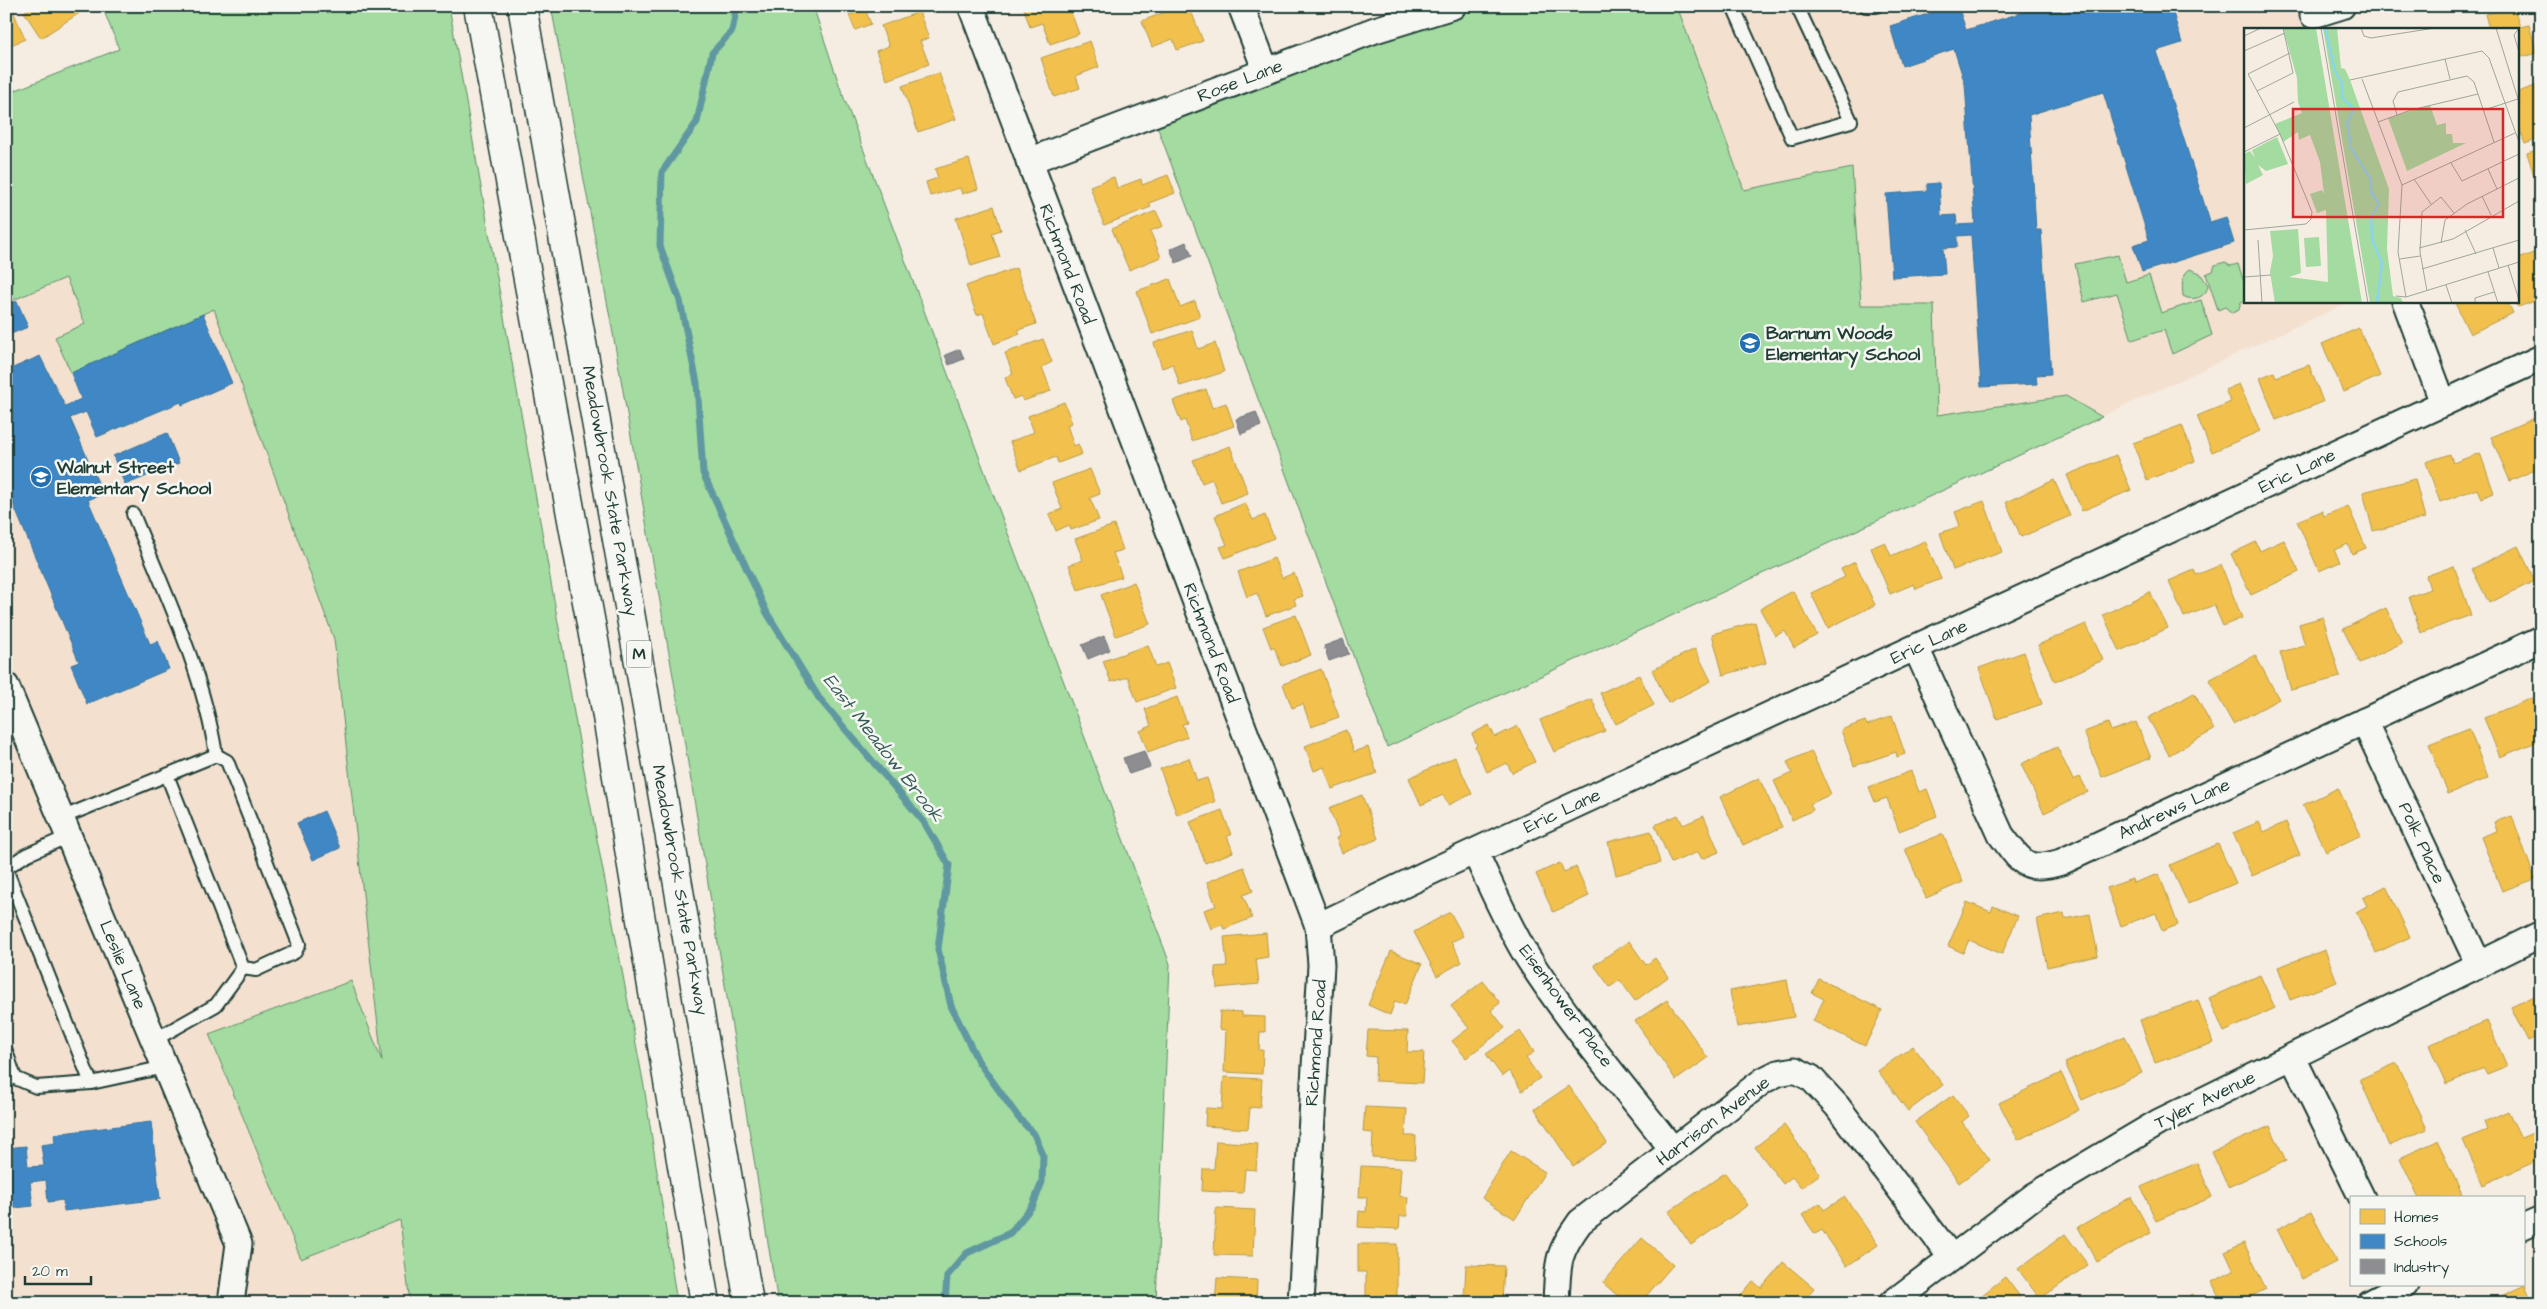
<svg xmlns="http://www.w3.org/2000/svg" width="2547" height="1309" font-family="'Architects Daughter',sans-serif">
<rect width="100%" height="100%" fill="#f5ece2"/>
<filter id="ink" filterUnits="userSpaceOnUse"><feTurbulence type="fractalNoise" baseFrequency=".02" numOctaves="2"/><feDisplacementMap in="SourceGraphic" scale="10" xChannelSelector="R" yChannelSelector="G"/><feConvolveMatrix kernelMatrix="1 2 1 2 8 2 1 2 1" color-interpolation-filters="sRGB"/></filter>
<g filter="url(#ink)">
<g fill="#f4e0cf">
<polygon points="1453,6 2310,6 2318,29 2246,29 2246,301 2351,301 1387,747 1153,115"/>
<polygon points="120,48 334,639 410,1303 6,1303 6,94"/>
</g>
<g fill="#a3dba0" stroke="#618c6a">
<polygon points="102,6 449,6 588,792 644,1086 677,1303 410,1303 400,1220 301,1259 209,1034 351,981 382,1061 334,639 214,309 71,373 55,337 85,324 66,278 6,303 6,94 119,49"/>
<polygon points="551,6 813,6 841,90 1170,964 1156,1303 778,1303 683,733 612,328"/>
<polygon points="1453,6 1677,6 1744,190 1852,168 1861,305 1934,305 1937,415 2066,396 2102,417 1387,747 1153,115"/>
<polygon points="2118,255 2126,282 2149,275 2161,313 2201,300 2212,335 2172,354 2164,330 2132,340 2117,293 2084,302 2075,264"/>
<polygon points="2225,262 2230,266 2238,264 2246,288 2246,300 2241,302 2239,310 2232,313 2225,307 2218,310 2206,274 2213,271 2215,265"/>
<path d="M2190,269L2200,273L2208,285C2207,297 2193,302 2183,296C2182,285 2181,275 2190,269Z"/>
</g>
<g fill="#f2c14e" stroke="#b39946">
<polygon points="11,6 25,39 6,47 6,8"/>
<polygon points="33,6 82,6 84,10 41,38 24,12"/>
<polygon points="1023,6 1084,6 1071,12 1079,34 1050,44 1042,23 1030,27"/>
<polygon points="1181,6 1189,6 1203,41 1177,50 1173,39 1152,47 1142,21"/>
<polygon points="2514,7 2520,27 2529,25 2537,53 2518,58 2518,29 2489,29 2485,14"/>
<polygon points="865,9 871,24 855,30 849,15"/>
<polygon points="919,12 929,38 920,41 929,64 887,80 876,51 889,46 881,26"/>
<polygon points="1090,41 1099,67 1076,76 1080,88 1054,97 1041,58"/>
<polygon points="939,73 956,119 918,132 902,86"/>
<polygon points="2541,84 2541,138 2525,144 2518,125 2518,92"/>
<polygon points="2541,149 2541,197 2527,153"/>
<polygon points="969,159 978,189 962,194 960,188 930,196 926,182 938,178 935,169"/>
<polygon points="1168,175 1175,193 1149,203 1151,207 1104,225 1090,186 1114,177 1117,188 1141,179 1142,185"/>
<polygon points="994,206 1001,230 992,233 1000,257 971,266 956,218"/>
<polygon points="1156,211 1163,226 1150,231 1161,257 1129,270 1112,229"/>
<polygon points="2541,250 2541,299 2518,307 2516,301 2518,301 2518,259"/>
<polygon points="1016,268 1036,324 1018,330 1020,334 994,344 983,313 977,315 966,286"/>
<polygon points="1170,279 1180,307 1195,301 1200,317 1152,334 1137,291"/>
<polygon points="2454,301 2507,301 2513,313 2470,334"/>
<polygon points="2359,328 2380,376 2344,392 2322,344"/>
<polygon points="1192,330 1198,349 1215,343 1224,372 1180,386 1173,364 1162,368 1154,343"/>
<polygon points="1043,339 1052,362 1042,367 1051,391 1023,401 1021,396 1013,399 1005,378 1013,374 1005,353"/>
<polygon points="2309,365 2323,402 2276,420 2260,378 2274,372 2276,377"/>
<polygon points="2239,384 2260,431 2212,452 2197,416 2231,402 2225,390"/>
<polygon points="1206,389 1212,408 1226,403 1234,426 1192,441 1185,420 1181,422 1173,401"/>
<polygon points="1064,402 1072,423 1067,425 1074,446 1078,444 1082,454 1058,463 1056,457 1021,470 1010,442 1034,432 1028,416"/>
<polygon points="2539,416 2541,467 2510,481 2491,437"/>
<polygon points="2182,425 2195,461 2147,480 2133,443"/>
<polygon points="1230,446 1248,493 1221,503 1212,479 1202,483 1193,460"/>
<polygon points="2480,453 2494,493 2481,498 2477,489 2440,502 2426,462 2450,454 2453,463"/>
<polygon points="2116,455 2131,490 2082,511 2067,475"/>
<polygon points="1090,469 1100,494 1090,498 1099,520 1071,530 1069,525 1056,531 1049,514 1062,509 1052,483"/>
<polygon points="2415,479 2425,518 2373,531 2363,492"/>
<polygon points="2054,480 2070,516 2021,537 2006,502"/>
<polygon points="1984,501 2002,552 1953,570 1940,533 1960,526 1955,512"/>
<polygon points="1245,503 1253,520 1265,515 1274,538 1225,558 1220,547 1227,545 1215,516"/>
<polygon points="2348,506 2366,548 2352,554 2348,544 2334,550 2340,562 2319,571 2297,521 2322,511 2324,516"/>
<polygon points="1114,525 1123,550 1113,553 1122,577 1078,590 1069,565 1083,560 1075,539"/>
<polygon points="2284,540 2299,572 2251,595 2231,554 2256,542 2260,551"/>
<polygon points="1925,541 1941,579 1916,589 1914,584 1890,594 1871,548 1885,542 1891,556"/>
<polygon points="2518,546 2535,581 2489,603 2472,569"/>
<polygon points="1274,558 1282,578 1294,573 1303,596 1294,599 1296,605 1266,616 1257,593 1247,597 1238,572"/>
<polygon points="1855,562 1875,605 1828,628 1811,593 1845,577 1841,569"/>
<polygon points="2221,565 2242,618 2223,626 2214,605 2184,617 2169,581 2194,570 2196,575"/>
<polygon points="2454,566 2471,615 2421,633 2409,597 2430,589 2426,576"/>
<polygon points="1134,582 1150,624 1116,636 1101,595"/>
<polygon points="1793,591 1817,635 1794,648 1785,631 1775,636 1760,609"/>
<polygon points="2150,592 2168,628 2120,651 2103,615"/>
<polygon points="2386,608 2402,643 2360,663 2343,629"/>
<polygon points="1296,615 1311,655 1282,666 1274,647 1271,648 1263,627"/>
<polygon points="2323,617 2340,677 2291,690 2280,652 2305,646 2299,624"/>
<polygon points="1755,622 1766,663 1723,675 1712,634"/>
<polygon points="2086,624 2103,660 2055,682 2038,645"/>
<polygon points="1148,645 1156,667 1167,663 1176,688 1137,702 1128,677 1111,682 1103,661"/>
<polygon points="1695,649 1711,681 1668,703 1652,670"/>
<polygon points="2024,652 2042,704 1997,719 1979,668"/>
<polygon points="2255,655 2279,699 2233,724 2209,680"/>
<polygon points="1321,669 1339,717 1311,727 1303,704 1292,708 1283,684"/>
<polygon points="1639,675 1654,705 1616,724 1600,693"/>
<polygon points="2194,693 2214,730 2169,755 2148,718"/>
<polygon points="1177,697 1187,723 1182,724 1187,737 1148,752 1140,731 1151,726 1145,709"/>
<polygon points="2532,698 2541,718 2541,740 2500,757 2484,718"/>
<polygon points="1592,699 1605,731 1554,752 1540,720"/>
<polygon points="1892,716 1905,754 1897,757 1896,752 1854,766 1841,730 1865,721 1867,725"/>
<polygon points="2136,722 2151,758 2102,777 2084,732 2108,723 2111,731"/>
<polygon points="1489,725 1495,737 1518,726 1535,762 1512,773 1507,763 1487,772 1475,747 1477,745 1472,734"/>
<polygon points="2469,728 2488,778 2448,794 2429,744"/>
<polygon points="1346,730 1354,752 1368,747 1377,773 1332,789 1324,767 1314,771 1305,746"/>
<polygon points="2057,747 2073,780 2080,777 2088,792 2044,813 2021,764"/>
<polygon points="1811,751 1831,794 1810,804 1813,810 1792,820 1774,781 1792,773 1787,762"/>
<polygon points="1455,757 1472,794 1448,805 1443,795 1421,805 1409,778"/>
<polygon points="1189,758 1197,781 1207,778 1215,802 1177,815 1160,769"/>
<polygon points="1911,771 1919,792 1927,789 1937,816 1899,831 1887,798 1875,802 1869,787"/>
<polygon points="1759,778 1782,827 1743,845 1720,797"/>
<polygon points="2338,788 2361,835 2326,852 2303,805"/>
<polygon points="1362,795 1378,839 1342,853 1336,838 1340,837 1329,808"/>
<polygon points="1222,810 1231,835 1227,836 1233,852 1205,863 1190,822"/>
<polygon points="1678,815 1683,825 1704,816 1719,852 1702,859 1698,852 1671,863 1655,825"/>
<polygon points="2512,816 2535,879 2502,891 2481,837 2497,831 2494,822"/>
<polygon points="2259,822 2264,832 2286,822 2300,855 2252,876 2233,833"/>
<polygon points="1651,831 1660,863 1616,875 1608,842"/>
<polygon points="1943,834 1963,882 1926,898 1905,849"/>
<polygon points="2218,844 2236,883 2188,904 2170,865"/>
<polygon points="1560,863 1564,872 1576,867 1589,896 1553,912 1536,874"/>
<polygon points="1244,867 1253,891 1243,895 1252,918 1224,929 1222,925 1211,929 1204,910 1216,906 1207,882"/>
<polygon points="2159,874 2178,925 2162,931 2156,913 2121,926 2107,888 2132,879 2133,883"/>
<polygon points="2386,886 2410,937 2376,953 2356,912 2367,906 2363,898"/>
<polygon points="1967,902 1991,912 1993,906 2018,916 2002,954 1969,940 1963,953 1948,946"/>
<polygon points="1450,912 1463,936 1451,942 1462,962 1437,976 1414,932"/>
<polygon points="2064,913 2065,919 2090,914 2098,956 2047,967 2037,919"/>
<polygon points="1266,933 1268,957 1256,959 1259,984 1217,988 1215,967 1227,966 1224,937"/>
<polygon points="1629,941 1646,965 1655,958 1668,977 1635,1001 1620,980 1610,987 1594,965"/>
<polygon points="2325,950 2337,982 2290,1000 2278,967"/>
<polygon points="1391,951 1422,964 1405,1005 1395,1001 1390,1015 1368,1005"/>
<polygon points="2260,975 2275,1008 2224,1032 2209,998"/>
<polygon points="1819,979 1882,1010 1865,1046 1813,1021 1824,999 1812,993"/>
<polygon points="1787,980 1794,1017 1737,1027 1730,991"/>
<polygon points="1483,981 1500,1003 1491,1010 1505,1028 1466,1058 1452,1041 1469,1028 1451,1006"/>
<polygon points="2541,993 2541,1036 2528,1042 2511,1007"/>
<polygon points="1667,1000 1708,1058 1676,1080 1635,1021"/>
<polygon points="2198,1000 2213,1043 2155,1063 2140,1020"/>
<polygon points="1220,1011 1242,1012 1242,1016 1265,1017 1265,1032 1260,1032 1259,1050 1263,1050 1262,1074 1224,1072 1226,1030 1219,1029"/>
<polygon points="2487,1021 2507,1066 2487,1074 2484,1068 2446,1084 2429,1045"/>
<polygon points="1368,1030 1408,1031 1407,1052 1424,1052 1422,1083 1375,1081 1376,1057 1366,1056"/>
<polygon points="1520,1031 1534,1052 1526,1058 1540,1078 1522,1091 1509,1071 1502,1076 1486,1054"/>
<polygon points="2125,1036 2142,1073 2082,1100 2065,1063"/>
<polygon points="1913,1046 1943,1085 1908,1111 1878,1071"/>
<polygon points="2397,1063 2427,1129 2389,1146 2360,1079"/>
<polygon points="2061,1073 2079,1110 2018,1140 1999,1103"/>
<polygon points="1224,1077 1262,1079 1260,1108 1250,1107 1248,1129 1205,1126 1206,1108 1222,1109"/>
<polygon points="1569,1086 1607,1143 1573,1166 1535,1109"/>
<polygon points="1953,1095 1969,1116 1962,1122 1990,1160 1959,1183 1915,1122"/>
<polygon points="1365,1107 1407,1109 1405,1136 1416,1136 1415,1159 1372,1157 1373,1133 1363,1132"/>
<polygon points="2508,1111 2521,1138 2535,1132 2541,1145 2541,1159 2483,1185 2463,1140 2487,1130 2484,1122"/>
<polygon points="1784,1125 1820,1174 1801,1188 1792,1177 1783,1184 1755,1147"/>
<polygon points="2270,1126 2286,1161 2228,1187 2212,1152"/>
<polygon points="1216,1141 1258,1144 1256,1170 1245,1169 1243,1193 1202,1191 1203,1169 1214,1169"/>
<polygon points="2437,1141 2463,1196 2459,1198 2419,1198 2400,1158"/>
<polygon points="1511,1151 1545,1172 1515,1219 1482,1198"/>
<polygon points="2197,1163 2212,1197 2156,1221 2141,1187"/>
<polygon points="1361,1166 1401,1168 1399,1196 1408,1197 1407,1216 1400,1216 1399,1229 1358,1227 1359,1211 1366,1212 1367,1197 1359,1197"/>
<polygon points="1725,1173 1748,1205 1691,1245 1668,1212"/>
<polygon points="1845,1197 1878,1245 1847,1266 1822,1230 1815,1234 1802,1215 1820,1203 1824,1210"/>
<polygon points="2131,1197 2151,1233 2097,1262 2078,1227"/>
<polygon points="1216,1208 1255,1210 1253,1256 1214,1255"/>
<polygon points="2311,1212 2336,1262 2302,1279 2277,1229"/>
<polygon points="2065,1234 2088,1265 2040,1299 2018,1269"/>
<polygon points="1642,1238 1673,1265 1640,1303 1626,1303 1603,1283"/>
<polygon points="2244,1243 2266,1289 2237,1303 2222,1303 2212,1282 2234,1271 2225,1252"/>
<polygon points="1358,1244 1397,1244 1397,1297 1366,1297 1366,1272 1358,1272"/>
<polygon points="1783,1262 1814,1288 1802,1303 1741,1303 1737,1300 1753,1281 1761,1288"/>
<polygon points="1466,1265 1504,1266 1502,1303 1464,1303"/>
<polygon points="2005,1277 2025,1303 1972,1303"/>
<polygon points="1217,1278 1257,1280 1256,1303 1215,1303"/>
<polygon points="2525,1285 2533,1303 2486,1303"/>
<polygon points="2193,1294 2197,1303 2175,1303"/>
</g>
<g fill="#3f88c5" stroke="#35729a">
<polygon points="1953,6 1958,6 1966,30 2043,6 2060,6 2062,13 2083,6 2171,6 2182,43 2156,51 2210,222 2226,217 2234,243 2142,272 2133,245 2149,240 2103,92 2029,115 2036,230 2041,230 2051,374 2036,375 2037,384 1981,387 1971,235 1957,236 1957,247 1943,248 1945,274 1892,277 1886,194 1927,191 1927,184 1939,183 1941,216 1956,215 1957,225 1975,224 1965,84 1954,49 1902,66 1890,26"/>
<polygon points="17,301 28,327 6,336 6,305"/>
<polygon points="203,314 232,383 182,405 181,402 97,437 86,412 70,418 103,494 88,500 150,644 158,641 169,669 87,704 71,665 79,662 6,487 6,371 40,356 65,406 81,399 71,373"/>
<polygon points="167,433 179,463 125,485 113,456"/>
<polygon points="324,811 340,848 313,860 297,823"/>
<polygon points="151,1122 160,1199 64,1211 63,1200 48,1202 46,1180 30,1182 33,1206 6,1209 6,1148 26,1146 28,1167 44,1166 41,1145 55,1143 54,1134"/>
</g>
<g fill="#8d8d92" stroke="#6c7576">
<polygon points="1186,242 1192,256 1176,263 1170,249"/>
<polygon points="960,349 964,359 949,365 945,355"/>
<polygon points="1256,412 1261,426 1241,434 1236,419"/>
<polygon points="1104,636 1110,650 1088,659 1082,645"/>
<polygon points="1343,639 1349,654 1329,661 1324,646"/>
<polygon points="1144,751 1150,767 1129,774 1123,758"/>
</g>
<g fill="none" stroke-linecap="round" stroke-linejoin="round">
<polyline stroke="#6098a2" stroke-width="7" points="737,6 732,31 712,53 697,122 662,172 660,246 680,301 697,383 703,473 767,613 819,698 924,822 949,865 938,949 951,1006 978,1061 1018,1117 1034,1134 1043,1155 1042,1182 1033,1205 1010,1233 967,1253 947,1276 945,1303"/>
<g stroke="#1f3d34" stroke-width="16">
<g id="lane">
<polyline points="1733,6 1792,138 1851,121 1797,6"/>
<polyline points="1866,6 1876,6"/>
<path d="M133,514C165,593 203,671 216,755"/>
<polyline points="61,818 216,755 227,761 299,944 295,952 256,970 243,968 167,775"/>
<polyline points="6,868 26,855 69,836"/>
<polyline points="6,869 91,1083"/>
<polyline points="154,1040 216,1005 243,968"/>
<polyline points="6,1051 15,1078 36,1087 91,1083 165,1067"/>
</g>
</g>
<g stroke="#1f3d34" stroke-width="29">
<g id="street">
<polyline points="971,6 1318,926 1321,965 1301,1303"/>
<polyline points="1241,6 1266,71"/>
<polyline points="2313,15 2342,6"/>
<polyline points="1029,161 1375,30 1453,6"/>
<polyline points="2405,301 2443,403"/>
<path d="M1916,648L2001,835C2021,862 2026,873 2061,862L2541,639"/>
<polyline points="6,686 239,1244 231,1303"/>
<polyline points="2364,721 2479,965"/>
<path d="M1475,852C1492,888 1507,924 1528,958C1571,1025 1624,1087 1673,1150"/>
<polyline points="1318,926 1428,873 2541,358"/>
<polyline points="2293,1058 2362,1198"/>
<polyline points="2523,1227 2541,1219"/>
<path d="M1556,1303C1558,1263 1556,1255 1580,1222L1764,1080L1778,1073L1795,1070L1811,1078L1837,1106L1951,1257"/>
<polyline points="1892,1303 2034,1196 2159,1122 2541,934"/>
<polyline points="2370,1303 2405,1285"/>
</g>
</g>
<g stroke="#1f3d34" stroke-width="31">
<g id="highway">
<polyline points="478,6 596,651 705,1303"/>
<path d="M522,6C601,438 677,870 749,1303"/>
</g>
</g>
<use href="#lane" stroke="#f6f6f2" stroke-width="12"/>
<use href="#street" stroke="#f6f6f2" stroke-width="25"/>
<use href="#highway" stroke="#f6f6f2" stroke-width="28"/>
</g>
</g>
<defs>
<g id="school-disc" transform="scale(1.125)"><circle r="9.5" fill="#1f6fb2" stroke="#f6f6f2"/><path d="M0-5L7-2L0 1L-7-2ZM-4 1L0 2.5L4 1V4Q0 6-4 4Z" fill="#fff"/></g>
</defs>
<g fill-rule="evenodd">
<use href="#school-disc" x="1750" y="343"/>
<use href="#school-disc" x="41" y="477"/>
</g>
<g text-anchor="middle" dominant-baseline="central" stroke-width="5" stroke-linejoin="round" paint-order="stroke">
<rect fill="#f6f6f2" stroke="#60746d" stroke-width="1" x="626.5" y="640.5" width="25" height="27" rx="4"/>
<g font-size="16" font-weight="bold" fill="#1f3d34">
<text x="639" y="654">M</text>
</g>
<g font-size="18" fill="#1f3d34" stroke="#f6f6f2">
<text transform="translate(1240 81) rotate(-21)">Rose Lane</text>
<text transform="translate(1067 264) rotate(69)">Richmond Road</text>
<text transform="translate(2297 471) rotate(-25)">Eric Lane</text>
<text transform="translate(610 491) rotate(80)">Meadowbrook State Parkway</text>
<text transform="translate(1929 642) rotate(-25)">Eric Lane</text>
<text transform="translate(1211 643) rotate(69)">Richmond Road</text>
<text transform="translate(2174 809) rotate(-25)">Andrews Lane</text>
<text transform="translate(1562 811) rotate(-25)">Eric Lane</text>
<text transform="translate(2422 843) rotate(65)">Polk Place</text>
<text transform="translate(680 890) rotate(80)">Meadowbrook State Parkway</text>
<text transform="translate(123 965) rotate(67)">Leslie Lane</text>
<text transform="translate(1566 1006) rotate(54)">Eisenhower Place</text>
<text transform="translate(1316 1043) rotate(-86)">Richmond Road</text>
<text transform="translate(2205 1100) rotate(-26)">Tyler Avenue</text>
<text transform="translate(1713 1121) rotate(-37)">Harrison Avenue</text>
</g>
<g font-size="18" font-weight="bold" fill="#1f3d34" stroke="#f6f6f2" text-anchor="start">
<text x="1766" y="333">Barnum Woods<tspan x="1766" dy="21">Elementary School</tspan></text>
<text x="57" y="467">Walnut Street<tspan x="57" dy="21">Elementary School</tspan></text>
</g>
<g font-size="19" font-style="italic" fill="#355b59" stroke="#f6f6f2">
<text transform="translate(883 748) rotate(52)">East Meadow Brook</text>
</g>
</g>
<g transform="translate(2244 28)">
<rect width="275" height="275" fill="#f5ece2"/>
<path d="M39,0H72L118,275H31L26,244L29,228L26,203L54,201L57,245L45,249L84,254L82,182L73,185L66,166L78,162L80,166L76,134L66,107L55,112L54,104L39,114L31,96L58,85L54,74L53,50ZM79,0H93L97,40L101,41L106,52L145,161L143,221L149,268L157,270L159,275H126ZM186,77L193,97L202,95V106H208L209,115H222L163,143L144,90ZM33,109L44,136L22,143L14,137L19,147L2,156L0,126L6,123L11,130L8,122ZM75,209L77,238L62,239L60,210Z" fill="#a3dba0"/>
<path fill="none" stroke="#8bd5ec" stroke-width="2.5" d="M81,0L91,43L98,55V70L110,81L103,95L107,120L127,152V164L135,176L127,190L128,212L138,235L133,275"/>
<path fill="none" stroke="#9fa69c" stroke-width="1" d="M77,0L124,275M117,0L120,8L127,10L191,0M252,0L275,74M275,0L270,7L275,24M0,8L17,0M0,23L41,5M201,31L206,51M118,51L158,157L154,224L162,269M106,52L238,23L245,30L275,114M13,63L49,45L39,0M240,82L274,71M153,87L149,73L154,64L223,48L230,54L250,114M134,94L167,82L234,66M0,100L50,74M0,124L36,106M207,135L218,153L275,126M244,141L253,161M170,151L187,176M158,157L271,105M238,168L247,187M0,202L62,196L67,191L68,184L36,106L4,46L46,25M221,202L232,226M14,212L18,275M197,215L201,192L223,176L275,150M175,220L209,211L275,173M249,220L255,240M156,231L176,228M264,237L275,272M178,241L275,212M244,244L254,275M0,249L27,247M202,257L208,275M183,263L176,224L178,184L197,169L210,185M152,268L162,269L275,234M231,275V270L250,264"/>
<path fill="#d62828" fill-opacity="0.15" stroke="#d62828" stroke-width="2.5" d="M49,81H259V189H49Z"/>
<rect width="275" height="275" fill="none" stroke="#1f3d34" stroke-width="2.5"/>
</g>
<rect width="2547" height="1309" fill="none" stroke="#f6f6f2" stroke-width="25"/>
<rect x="12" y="12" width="2522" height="1284" fill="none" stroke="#1f3d34" stroke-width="2" filter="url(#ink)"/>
<rect x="2350" y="1196" width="175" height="90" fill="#f6f6f2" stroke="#a0aca6"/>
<rect x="2360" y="1209" width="25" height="15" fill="#f2c14e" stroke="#a0aca6"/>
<text x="2394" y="1222" font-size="15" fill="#1f3d34">Homes</text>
<rect x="2360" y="1234" width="25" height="15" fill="#3f88c5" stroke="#a0aca6"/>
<text x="2394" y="1246" font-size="15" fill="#1f3d34">Schools</text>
<rect x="2360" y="1259" width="25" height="15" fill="#8d8d92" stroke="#a0aca6"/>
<text x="2394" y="1272" font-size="15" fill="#1f3d34">Industry</text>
<path d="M25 1276v8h66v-8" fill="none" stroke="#1f3d34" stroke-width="2.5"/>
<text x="32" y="1276" font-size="15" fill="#1f3d34" stroke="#f6f6f2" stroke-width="4" paint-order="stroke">20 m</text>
</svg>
